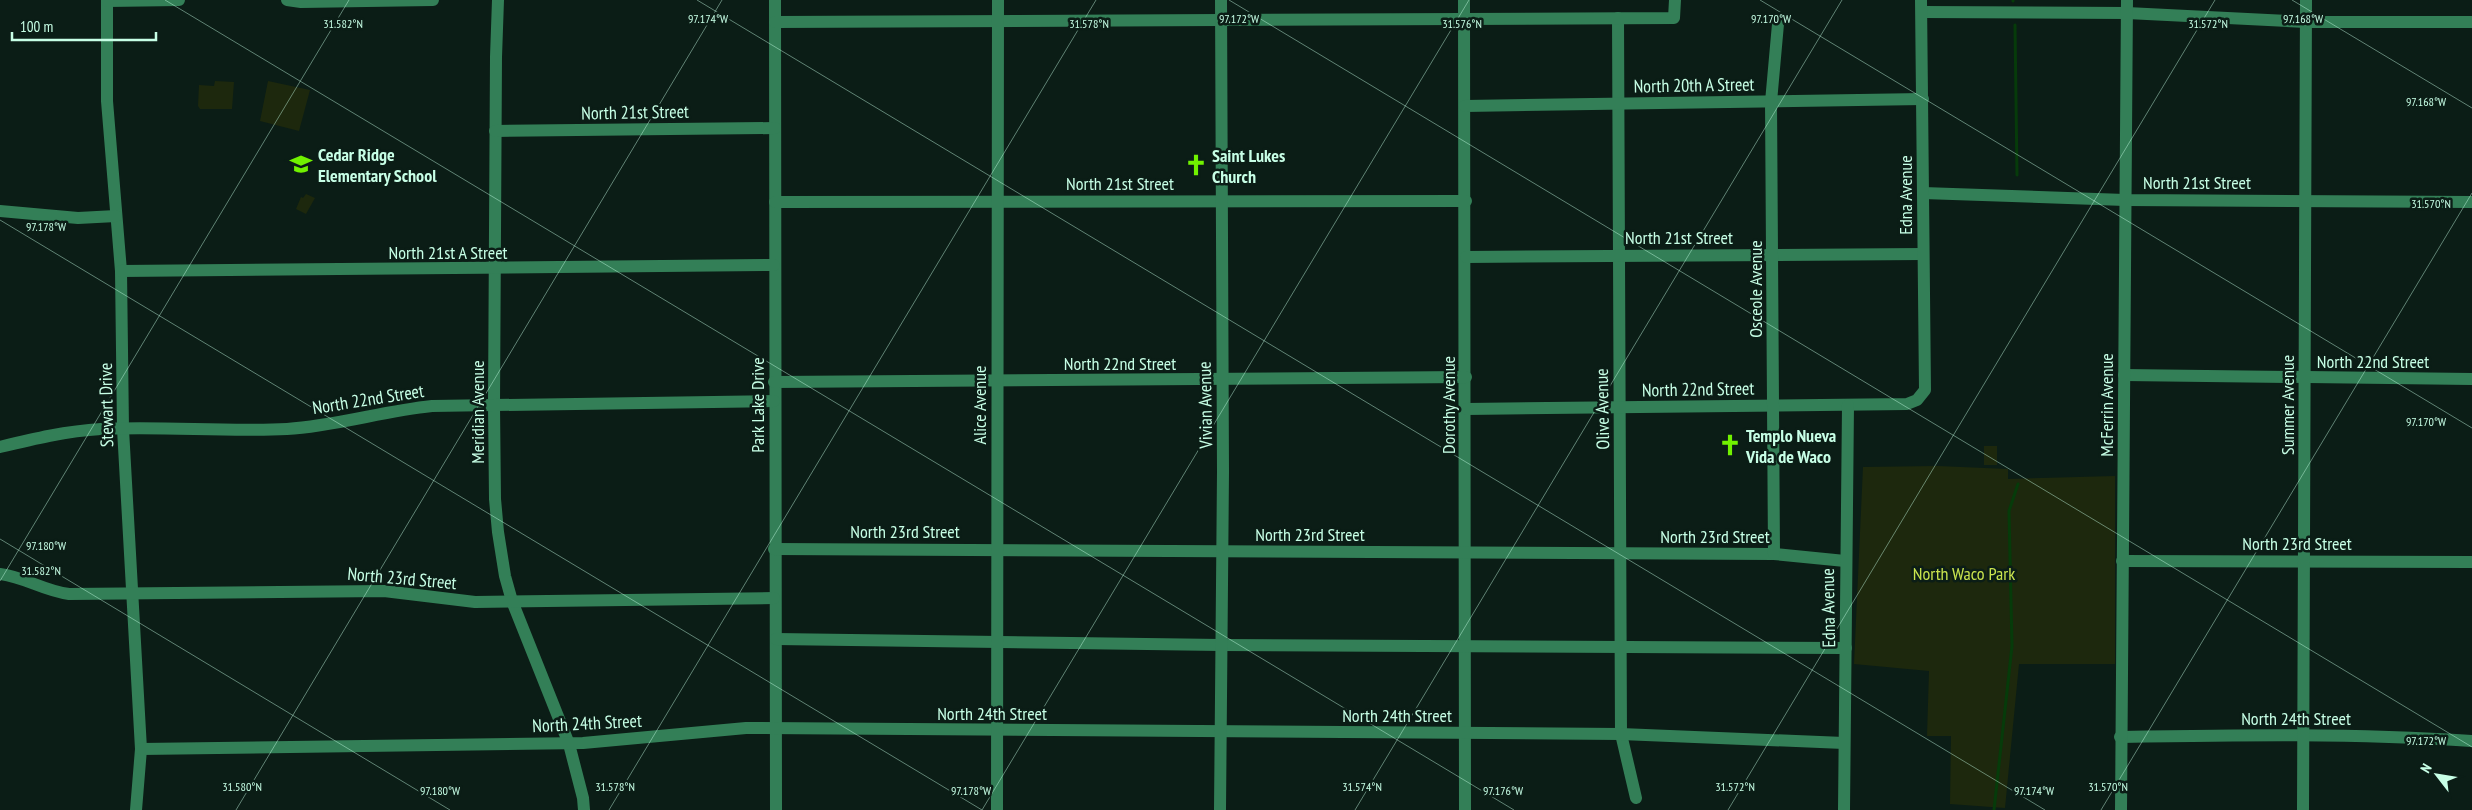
<svg xmlns="http://www.w3.org/2000/svg" width="2472" height="810" font-family="'PT Sans Narrow',sans-serif">
<rect width="100%" height="100%" fill="#0b1d16"/>
<g fill="#1d280d">
<polygon points="215,81 234,82 232,109 200,109 198,106 199,85 214,86"/>
<polygon points="268,81 310,90 299,131 260,121"/>
<polygon points="306,194 315,198 306,214 296,209 301,197 303,198"/>
<rect x="1984" y="446" width="13" height="19"/>
<polygon points="1938,466 2008,469 2008,479 2115,476 2115,664 2019,664 2005,808 1950,804 1951,736 1927,736 1929,671 1854,664 1863,467"/>
</g>
<g fill="none" stroke-linecap="round" stroke-linejoin="round">
<g stroke="#063b0a" stroke-width="3">
<polyline points="2013,0 2013,1"/>
<polyline points="2015,25 2017,175"/>
<polyline points="1994,810 2012,646 2009,511 2018,484"/>
</g>
<g stroke="#337f57" stroke-width="12">
<polyline points="107,0 107,101 121,271 123,429 141,749 136,810"/>
<polyline points="287,0 301,2 433,0"/>
<polyline points="498,0 496,57 494,405 495,499 498,532 505,576 512,601 569,744 583,798 584,810"/>
<polyline points="775,0 776,810"/>
<polyline points="1464,0 1465,810"/>
<polyline points="107,1 179,0"/>
<polyline points="1922,12 2127,13 2306,22 2472,22"/>
<polyline points="1618,18 1621,734 1636,798"/>
<polyline points="775,22 1674,18 1675,0"/>
<polyline points="1465,106 1923,99"/>
<polyline points="495,131 775,128"/>
<polyline points="1923,193 2125,200 2472,202"/>
<polyline points="775,202 1466,201"/>
<polyline points="0,211 78,218 116,216"/>
<polyline points="1466,257 1923,254"/>
<polyline points="121,271 774,265"/>
<polyline points="2124,375 2472,379"/>
<polyline points="774,382 1466,377"/>
<polyline points="1466,409 1907,404 1917,400 1925,390 1921,0"/>
<path d="M0,447C33,439 66,431 101,429C163,426 225,432 287,429C336,426 383,411 432,406L774,401"/>
<polyline points="774,549 1774,554 1845,561"/>
<polyline points="1774,554 1771,102 1778,24"/>
<polyline points="2122,561 2472,562"/>
<path d="M0,574C25,577 44,591 69,594L384,591L475,602L774,598"/>
<polyline points="776,639 1221,645 1846,648"/>
<path d="M2120,737C2238,735 2355,733 2472,741"/>
<polyline points="141,749 583,743 746,728 1621,734 1844,743"/>
<polyline points="997,810 998,0"/>
<polyline points="1220,810 1223,472 1221,0"/>
<polyline points="1844,810 1848,405"/>
<polyline points="2121,810 2127,0"/>
<polyline points="2303,810 2306,0"/>
</g>
</g>
<path fill="none" stroke="#c7ffe6" stroke-width="1" stroke-opacity="0.45" d="M165,0L1514,810M697,0L2045,810M1229,0L2472,747M1760,0L2472,428M2292,0L2472,108M0,220L982,810M0,539L450,810M0,581L349,0M236,810L722,0M609,810L1096,0M982,810L1469,0M1355,810L1842,0M1728,810L2215,0M2101,810L2472,193"/>
<defs>
<g id="school-bare" transform="scale(1.725)"><path d="M0-5L7-2L0 1L-7-2ZM-4 1L0 2.5L4 1V4Q0 6-4 4Z" fill="#71f200" stroke="#0b1d16" stroke-width="2.5" paint-order="stroke"/></g>
<g id="church-bare" transform="scale(1.725)"><path d="M-1.2-6h2.4v3.5h3.3v2.4h-3.3V6h-2.4V-.1h-3.3v-2.4h3.3Z" fill="#71f200" stroke="#0b1d16" stroke-width="2.5" paint-order="stroke"/></g>
</defs>
<g fill-rule="evenodd">
<use href="#school-bare" x="301" y="164"/>
<use href="#church-bare" x="1196" y="165"/>
<use href="#church-bare" x="1730" y="445"/>
</g>
<g text-anchor="middle" dominant-baseline="central" stroke-width="5" stroke-linejoin="round" paint-order="stroke">
<g font-size="18" fill="#c7ffe6" stroke="#0b1d16">
<text transform="translate(1694 85) rotate(-1)">North 20th A Street</text>
<text transform="translate(635 112) rotate(-1)">North 21st Street</text>
<text x="2197" y="182">North 21st Street</text>
<text x="1120" y="183">North 21st Street</text>
<text transform="translate(1905 195) rotate(-90)">Edna Avenue</text>
<text x="1679" y="237">North 21st Street</text>
<text x="448" y="252">North 21st A Street</text>
<text transform="translate(1755 289) rotate(-90)">Osceole Avenue</text>
<text x="2373" y="361">North 22nd Street</text>
<text x="1120" y="363">North 22nd Street</text>
<text transform="translate(1698 389) rotate(-1)">North 22nd Street</text>
<text transform="translate(368 399) rotate(-9)">North 22nd Street</text>
<text transform="translate(106 405) rotate(-91)">Stewart Drive</text>
<text transform="translate(757 405) rotate(-90)">Park Lake Drive</text>
<text transform="translate(979 405) rotate(-90)">Alice Avenue</text>
<text transform="translate(1205 405) rotate(-91)">Vivian Avenue</text>
<text transform="translate(1448 405) rotate(-90)">Dorothy Avenue</text>
<text transform="translate(2106 405) rotate(-90)">McFerrin Avenue</text>
<text transform="translate(2287 405) rotate(-90)">Summer Avenue</text>
<text transform="translate(1602 409) rotate(-91)">Olive Avenue</text>
<text transform="translate(477 412) rotate(-90)">Meridian Avenue</text>
<text x="905" y="531">North 23rd Street</text>
<text x="1310" y="534">North 23rd Street</text>
<text x="1715" y="536">North 23rd Street</text>
<text x="2297" y="543">North 23rd Street</text>
<text transform="translate(402 578) rotate(5)">North 23rd Street</text>
<text transform="translate(1828 608) rotate(-91)">Edna Avenue</text>
<text x="992" y="713">North 24th Street</text>
<text x="1397" y="715">North 24th Street</text>
<text x="2296" y="718">North 24th Street</text>
<text transform="translate(587 723) rotate(-3)">North 24th Street</text>
</g>
<g font-size="18" font-weight="bold" fill="#c7ffe6" stroke="#0b1d16" text-anchor="start">
<text x="318" y="154">Cedar Ridge<tspan x="318" dy="21">Elementary School</tspan></text>
<text x="1212" y="155">Saint Lukes<tspan x="1212" dy="21">Church</tspan></text>
<text x="1746" y="435">Templo Nueva<tspan x="1746" dy="21">Vida de Waco</tspan></text>
</g>
<g font-size="18" fill="#c9e44e" stroke="#0b1d16">
<text x="1964" y="573">North Waco Park</text>
</g>
</g>
<g font-size="12" text-anchor="middle" fill="#c7ffe6" stroke="#0b1d16" stroke-width="5" stroke-linejoin="round" paint-order="stroke">
<text x="1239" y="23">97.172°W</text>
<text x="2303" y="23">97.168°W</text>
<text x="708" y="23">97.174°W</text>
<text x="1771" y="23">97.170°W</text>
<text x="343" y="28">31.582°N</text>
<text x="2208" y="28">31.572°N</text>
<text x="1089" y="28">31.578°N</text>
<text x="1462" y="28">31.576°N</text>
<text x="2426" y="106">97.168°W</text>
<text x="2431" y="208">31.570°N</text>
<text x="46" y="231">97.178°W</text>
<text x="2426" y="426">97.170°W</text>
<text x="46" y="550">97.180°W</text>
<text x="41" y="575">31.582°N</text>
<text x="2426" y="745">97.172°W</text>
<text x="242" y="791">31.580°N</text>
<text x="615" y="791">31.578°N</text>
<text x="1362" y="791">31.574°N</text>
<text x="1735" y="791">31.572°N</text>
<text x="2108" y="791">31.570°N</text>
<text x="440" y="795">97.180°W</text>
<text x="971" y="795">97.178°W</text>
<text x="1503" y="795">97.176°W</text>
<text x="2034" y="795">97.174°W</text>
</g>
<g transform="translate(2437 775) rotate(301)" stroke="#0b1d16" stroke-width="4" paint-order="stroke">
<path d="M0-4L9 19L0 12L-9 19Z" fill="#c7ffe6"/>
<text y="-8" font-size="14" font-weight="bold" text-anchor="middle" fill="#c7ffe6">N</text>
</g>
<path d="M12 32v8h144v-8" fill="none" stroke="#c7ffe6" stroke-width="2.5"/>
<text x="20" y="32" font-size="15" fill="#c7ffe6" stroke="#0b1d16" stroke-width="4" paint-order="stroke">100 m</text>
</svg>
